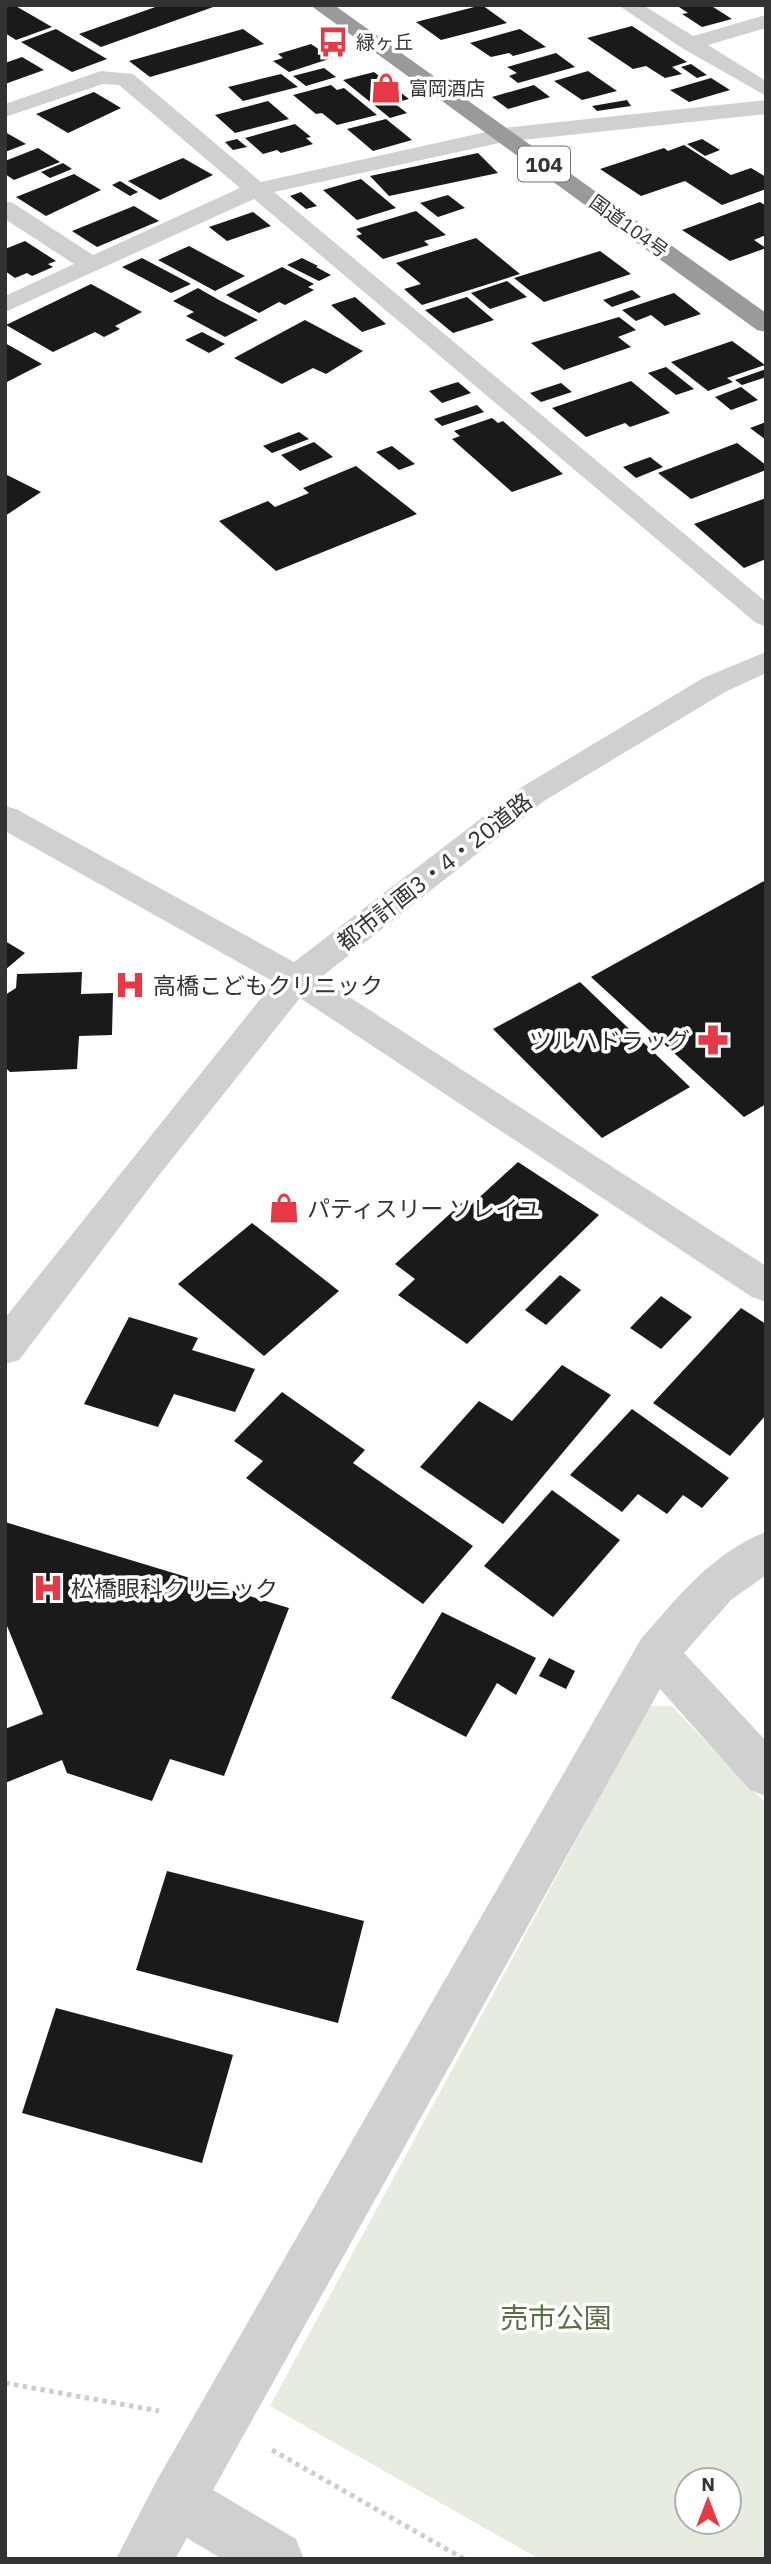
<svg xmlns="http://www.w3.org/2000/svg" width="771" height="2564" font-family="'IBM Plex Sans','Noto Sans JP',sans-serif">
<rect width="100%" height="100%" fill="#fff"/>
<path fill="#e6ecdf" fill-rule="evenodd" d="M649,1706H672L766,1804V2559H539L270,2406ZM687,2480H729V2522H687Z"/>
<g fill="#1a1a1a">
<polygon points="5,5 14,5 52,27 16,40 5,33"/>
<polygon points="161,5 216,6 101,47 79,34"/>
<polygon points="482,5 507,23 441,40 416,22"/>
<polygon points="676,5 710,5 732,19 702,27 682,14 688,13"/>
<polygon points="632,26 687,62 672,67 682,74 665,78 646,66 633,69 587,38"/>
<polygon points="56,29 107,59 72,72 21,42"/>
<polygon points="243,29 264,44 150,77 129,61"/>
<polygon points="520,29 546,47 513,56 509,53 491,57 470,43"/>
<polygon points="311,44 332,58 289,72 273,61 283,58 278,54"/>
<polygon points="556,53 575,67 518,83 509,76 517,73 507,67"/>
<polygon points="22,57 44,70 5,84 5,63"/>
<polygon points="691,64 707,75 697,78 681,67"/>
<polygon points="324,68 336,77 306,86 293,76"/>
<polygon points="588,71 617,91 582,100 554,81"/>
<polygon points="374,72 409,99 394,103 407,113 390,118 343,80"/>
<polygon points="281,74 298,87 243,101 228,87"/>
<polygon points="711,78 730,90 689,102 670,90"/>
<polygon points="331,85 337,90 344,88 377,115 337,125 322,113 316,114 293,95"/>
<polygon points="534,85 550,97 508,109 492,97"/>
<polygon points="94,92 121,108 68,133 36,114"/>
<polygon points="627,100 631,106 597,111 592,106"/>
<polygon points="268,101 289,119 235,133 215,115"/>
<polygon points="386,119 412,140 373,151 347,129"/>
<polygon points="295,124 311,137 306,138 313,144 281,153 277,150 263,154 245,138"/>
<polygon points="5,132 26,144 5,152"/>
<polygon points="237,139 247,147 233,150 225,142"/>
<polygon points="702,139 720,150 705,156 687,144"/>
<polygon points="684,145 731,175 751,168 766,177 766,189 722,205 685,181 641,196 600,169 664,148 668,151"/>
<polygon points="38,148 60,162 14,180 5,174 5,161"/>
<polygon points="478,153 498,173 389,196 370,176"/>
<polygon points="183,158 213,175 160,200 128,181"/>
<polygon points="63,163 72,169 50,178 41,172"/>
<polygon points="74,174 101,190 46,216 16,197"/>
<polygon points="361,179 396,208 357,220 323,190"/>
<polygon points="120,181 138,192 130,196 112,185"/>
<polygon points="301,192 317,206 306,209 290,196"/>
<polygon points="448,195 465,208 438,217 420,203"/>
<polygon points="760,202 766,206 766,235 754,240 766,248 730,261 682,230"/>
<polygon points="134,206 159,221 97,247 72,231"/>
<polygon points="416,211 446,235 424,241 429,245 383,259 356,236 362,234 356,229"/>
<polygon points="253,212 271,226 227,241 209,227"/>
<polygon points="476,238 520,274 422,305 404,289 421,284 396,263"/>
<polygon points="25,241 56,261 48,264 53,267 32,276 27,273 15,278 5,271 5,249"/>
<polygon points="189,246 245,276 215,291 158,260"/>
<polygon points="600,251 631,274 544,302 514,278"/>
<polygon points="142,258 191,284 171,293 122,267"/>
<polygon points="302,258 318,266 316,267 331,275 319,281 287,265"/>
<polygon points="282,267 314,284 308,287 314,290 285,305 279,302 259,313 226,295"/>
<polygon points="507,281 527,297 490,309 471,293"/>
<polygon points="91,284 142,312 115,326 120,329 104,337 95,332 53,352 6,325"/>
<polygon points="198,288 219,300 258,320 225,337 186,316 194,312 173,301"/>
<polygon points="632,290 641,297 612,307 603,300"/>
<polygon points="674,293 701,314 665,326 651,315 636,321 622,310"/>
<polygon points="355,297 386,324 362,332 331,305"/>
<polygon points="467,297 494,320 453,333 425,310"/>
<polygon points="619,317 636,330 618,337 631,347 564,370 531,343"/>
<polygon points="305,320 363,351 326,374 313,368 282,384 234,358"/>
<polygon points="202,332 225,344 209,353 185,340"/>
<polygon points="732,341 765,365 727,378 733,382 708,391 671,362"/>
<polygon points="5,343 42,364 5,383"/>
<polygon points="666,367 694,389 676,395 648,373"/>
<polygon points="766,369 766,377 742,385 735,380"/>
<polygon points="631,381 670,413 630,427 625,423 586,437 552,408"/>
<polygon points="458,382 471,393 442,403 429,391"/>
<polygon points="561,383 572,392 541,402 530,393"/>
<polygon points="741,387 758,400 731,410 715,397"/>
<polygon points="477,405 484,412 442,426 434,419"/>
<polygon points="492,418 498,423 503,421 563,474 512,492 452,439 460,436 454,431"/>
<polygon points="766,422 766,440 750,428"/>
<polygon points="299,432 309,439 272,453 263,446"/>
<polygon points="314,442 333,457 300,471 281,455"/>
<polygon points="737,443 766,465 766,470 691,499 658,473"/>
<polygon points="392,446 415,464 399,470 376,452"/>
<polygon points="650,457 663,467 636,478 623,467"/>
<polygon points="356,466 417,514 276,571 219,521 268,501 275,507 309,493 303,488"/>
<polygon points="5,474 41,492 5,516"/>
<polygon points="766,498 766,559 744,568 694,524"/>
<polygon points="766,880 766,1104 744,1117 591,977"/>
<polygon points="5,941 25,953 5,970"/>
<polygon points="82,972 81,994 113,993 112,1035 79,1036 77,1069 10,1072 5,1067 5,995 16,988 17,974"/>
<polygon points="580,982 690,1087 602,1138 493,1029"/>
<polygon points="518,1162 599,1215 467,1344 398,1295 415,1279 395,1264 463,1202 470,1206"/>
<polygon points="252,1223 339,1291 264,1356 178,1284"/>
<polygon points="560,1275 581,1290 546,1325 525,1310"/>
<polygon points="661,1296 692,1317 661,1349 630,1328"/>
<polygon points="741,1308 766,1324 766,1415 730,1456 653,1403"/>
<polygon points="129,1317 198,1338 192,1350 255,1369 235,1412 174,1394 158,1427 84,1404"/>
<polygon points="562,1365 611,1395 503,1524 420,1467 479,1401 512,1421"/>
<polygon points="282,1392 365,1450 353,1463 473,1546 423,1604 246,1478 263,1461 234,1441"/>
<polygon points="632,1409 729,1478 702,1508 683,1495 667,1514 638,1494 622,1512 570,1475"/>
<polygon points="552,1490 620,1540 553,1617 484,1566"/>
<polygon points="5,1522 289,1608 224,1776 170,1759 152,1801 67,1773 62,1760 5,1783 5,1729 43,1714 5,1621"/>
<polygon points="442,1612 536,1658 516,1695 497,1683 466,1737 391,1698"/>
<polygon points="549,1658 575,1671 566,1689 539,1676"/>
<polygon points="167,1871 364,1921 338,2023 136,1970"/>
<polygon points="56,2008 233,2055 202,2163 22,2113"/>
</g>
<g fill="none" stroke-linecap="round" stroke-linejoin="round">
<g stroke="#cdcdcd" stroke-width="5" stroke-dasharray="4.5 4.5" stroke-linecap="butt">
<polyline points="5,2383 159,2411"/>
<polyline points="272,2450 464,2559"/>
</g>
<g fill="#d0d0d0" fill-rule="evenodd">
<polygon points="618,5 643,5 693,36 766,15 766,28 708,45 766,81 766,96 682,48"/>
<polygon points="101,71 133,74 261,182 504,128 766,100 766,114 504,142 274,192 766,602 766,626 756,623 254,199 5,312 5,296 74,264 5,219 5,201 13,203 93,255 240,188 119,85 103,84 5,117 5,104"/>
<polygon points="766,652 766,673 725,692 544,801 320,978 766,1266 766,1302 752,1297 300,998 156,1179 19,1360 5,1364 5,1318 274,982 5,831 5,806 16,809 294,962 522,787 703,678"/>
<path d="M766,1532V1575L731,1600L684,1653L766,1741V1796L750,1790L660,1689L213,2490L296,2539L304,2559H222L187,2538L175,2559H116L157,2480L641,1639C677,1598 713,1552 766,1532Z"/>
</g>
<polygon fill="#9a9a9a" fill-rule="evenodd" points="310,5 334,5 766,313 766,332 757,330"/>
</g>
<defs>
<g id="bus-bare" transform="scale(2.415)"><path d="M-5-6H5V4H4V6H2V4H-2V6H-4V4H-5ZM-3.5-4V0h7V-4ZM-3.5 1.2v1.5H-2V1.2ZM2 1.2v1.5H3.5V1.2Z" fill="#e63946" stroke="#fff" stroke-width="2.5" paint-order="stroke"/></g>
<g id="shop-bare" transform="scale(2.415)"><path d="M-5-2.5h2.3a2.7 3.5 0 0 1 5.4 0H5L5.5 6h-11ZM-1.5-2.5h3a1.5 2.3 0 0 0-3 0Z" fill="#e63946" stroke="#fff" stroke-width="2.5" paint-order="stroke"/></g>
<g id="hospital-bare" transform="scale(2.415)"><path d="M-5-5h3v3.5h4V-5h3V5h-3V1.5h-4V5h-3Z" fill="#e63946" stroke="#fff" stroke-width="2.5" paint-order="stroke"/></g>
<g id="pharmacy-bare" transform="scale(2.415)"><path d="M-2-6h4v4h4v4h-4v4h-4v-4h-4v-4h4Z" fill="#e63946" stroke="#fff" stroke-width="2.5" paint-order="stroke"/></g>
</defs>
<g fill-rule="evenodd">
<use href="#bus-bare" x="333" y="42"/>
<use href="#shop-bare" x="386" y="88"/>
<use href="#hospital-bare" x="130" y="985"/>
<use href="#pharmacy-bare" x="713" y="1040"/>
<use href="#shop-bare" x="284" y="1208"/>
<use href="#hospital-bare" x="48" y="1588"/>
</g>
<g text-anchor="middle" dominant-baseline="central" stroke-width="7" stroke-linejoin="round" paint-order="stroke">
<g font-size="19" fill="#333" stroke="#fff" text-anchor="start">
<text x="356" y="42">緑ヶ丘</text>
<text x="409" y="88">富岡酒店</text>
</g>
<g font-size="19" fill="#333" stroke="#fff">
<text transform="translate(629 226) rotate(36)">国道104号</text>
</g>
<rect fill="#fff" stroke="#707070" stroke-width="2" x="518" y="146.5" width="52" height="35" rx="5"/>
<g font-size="21" font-weight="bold" fill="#333">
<text x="544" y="164">104</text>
</g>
<g font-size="23" fill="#333" stroke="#fff">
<text transform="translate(434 871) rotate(-38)">都市計画3・4・20道路</text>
</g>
<g font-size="23" fill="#333" stroke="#fff" text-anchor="start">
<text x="153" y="985">高橋こどもクリニック</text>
<text x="690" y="1040" text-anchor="end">ツルハドラッグ</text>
<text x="307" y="1208">パティスリー ソレイユ</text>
<text x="71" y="1588">松橋眼科クリニック</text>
</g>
<g font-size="28" fill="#56703f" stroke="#fff">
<text x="556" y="2317">売市公園</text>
</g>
</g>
<rect width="771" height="2564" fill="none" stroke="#333333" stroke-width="14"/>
<g transform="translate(708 2501)"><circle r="33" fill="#ffffff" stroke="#adadad" stroke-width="2"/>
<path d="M0-5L12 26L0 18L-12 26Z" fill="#e63946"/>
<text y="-10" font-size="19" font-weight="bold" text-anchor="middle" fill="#333333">N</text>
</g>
</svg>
